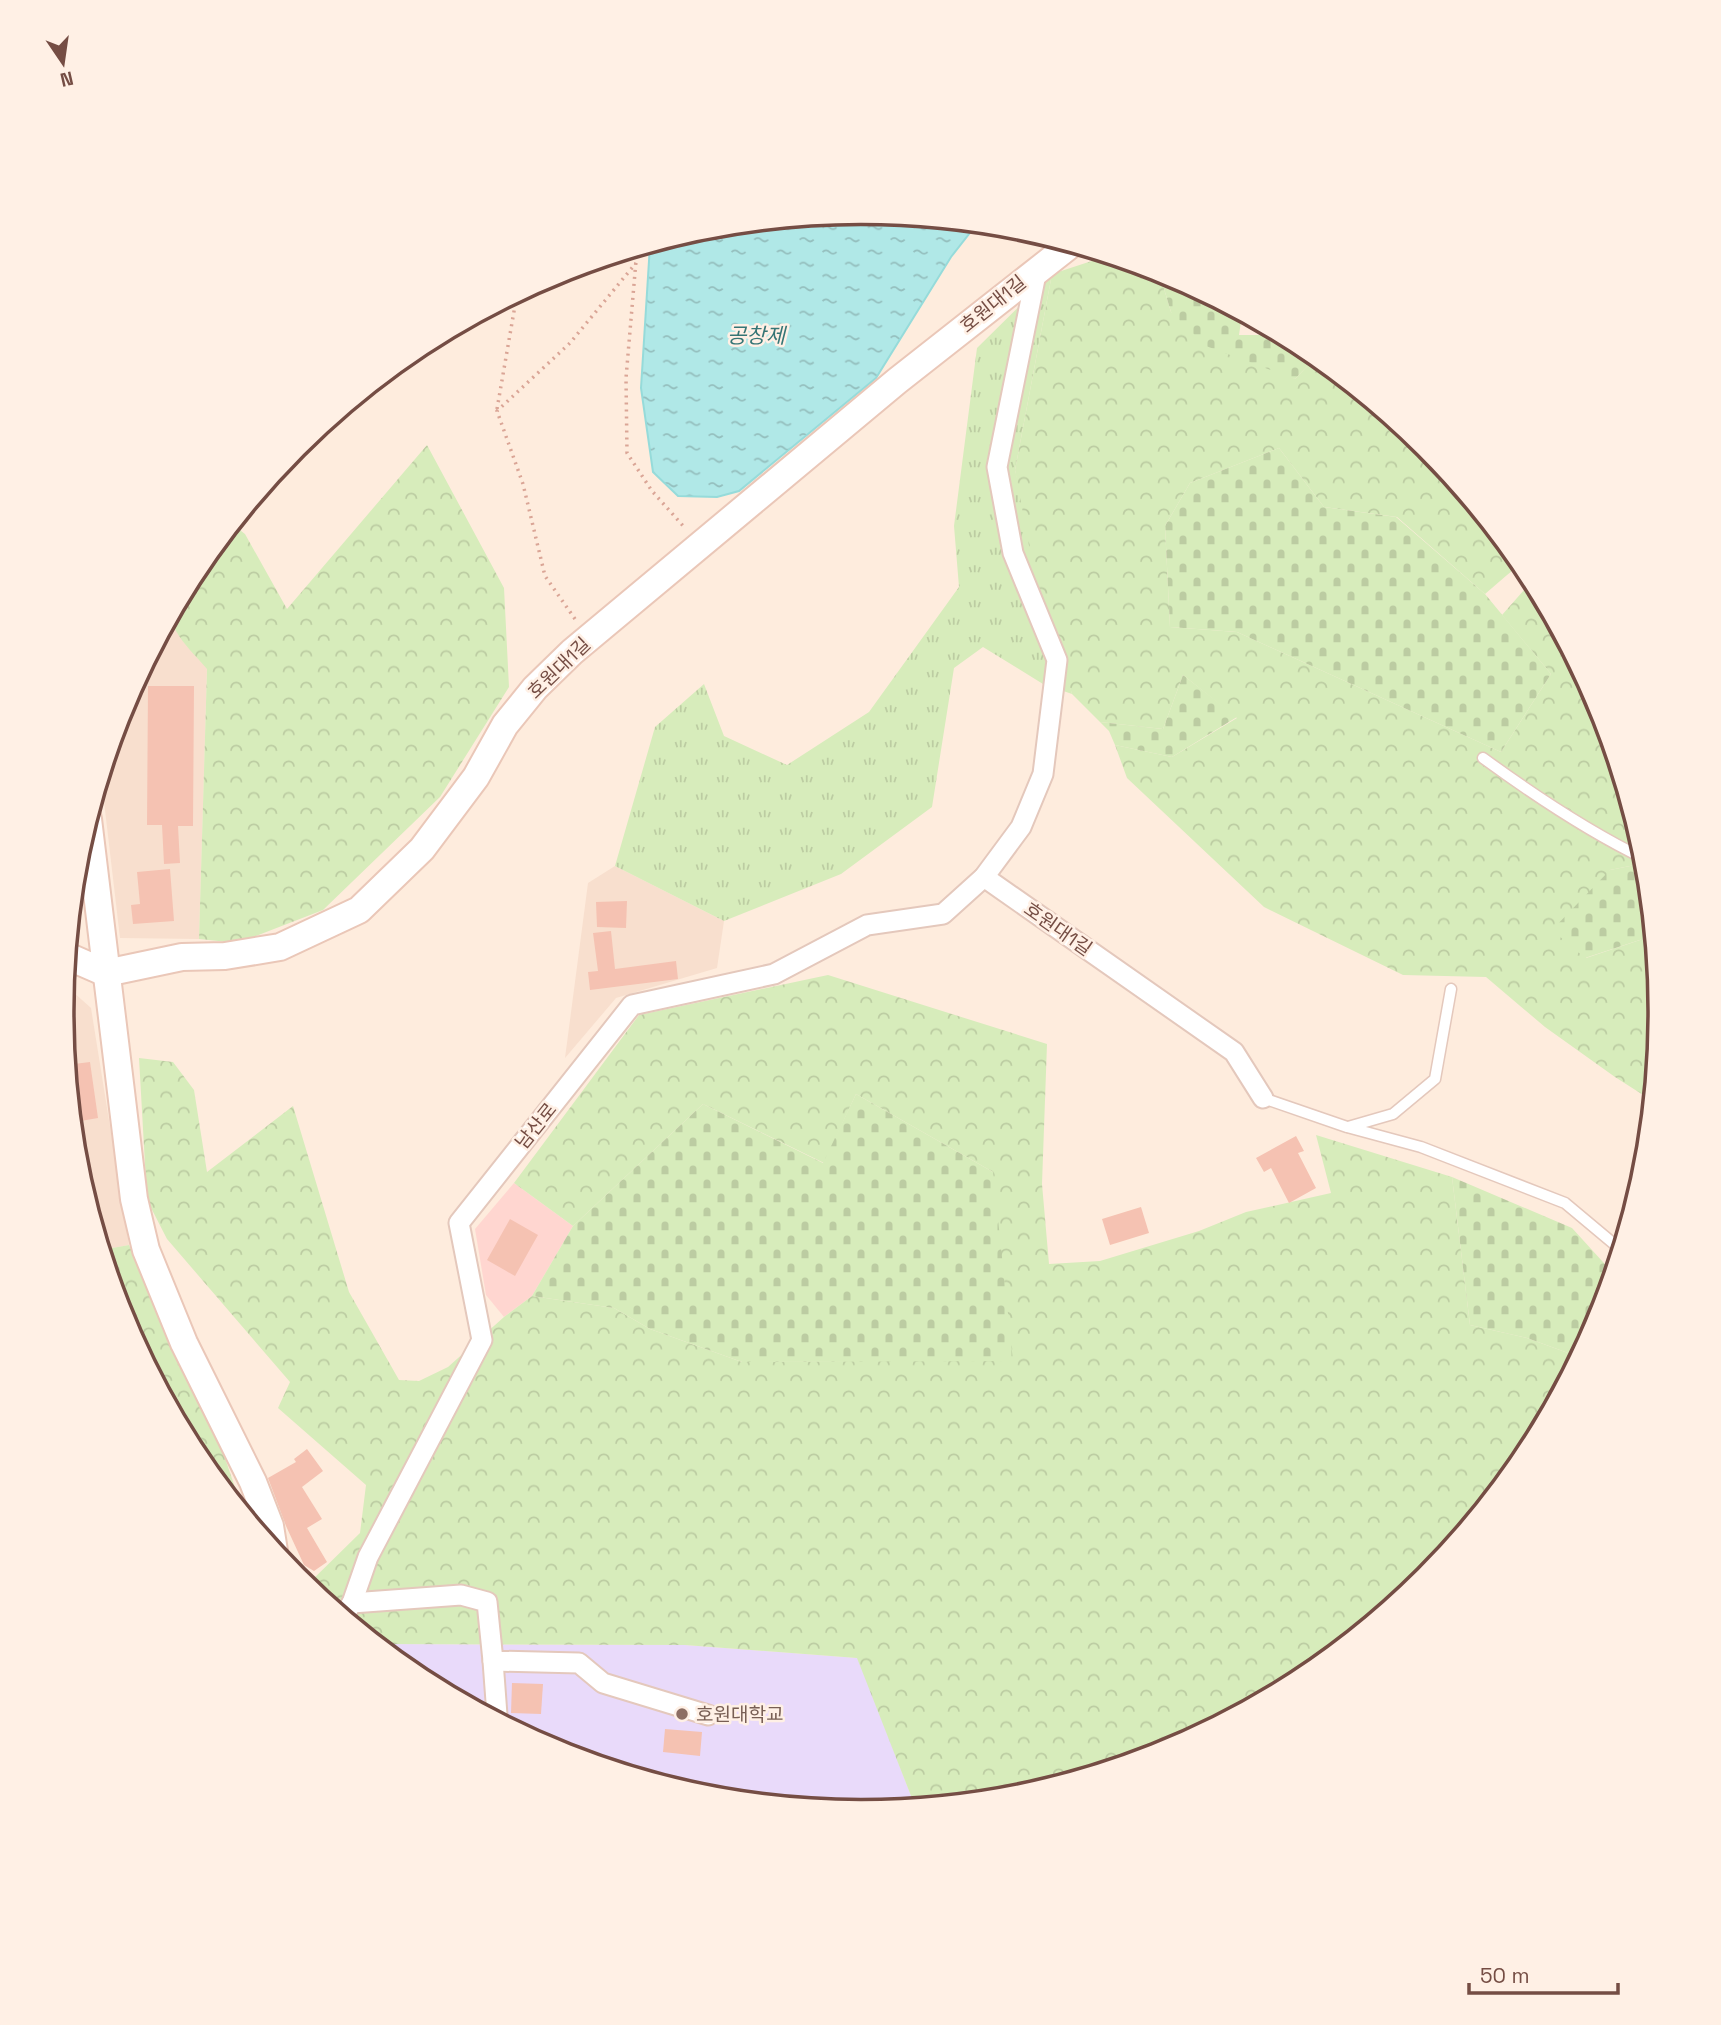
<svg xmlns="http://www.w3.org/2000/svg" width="1721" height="2025" font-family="'Space Grotesk','Noto Sans KR',sans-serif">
<defs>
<pattern id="grass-tufts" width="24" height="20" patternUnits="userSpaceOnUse" patternTransform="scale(1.75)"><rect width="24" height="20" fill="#d7ecbb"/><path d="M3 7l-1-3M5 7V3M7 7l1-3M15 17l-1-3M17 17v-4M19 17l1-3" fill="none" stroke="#bccca2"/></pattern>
<pattern id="forest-crowns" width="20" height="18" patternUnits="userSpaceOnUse" patternTransform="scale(1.75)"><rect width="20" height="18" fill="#d7ecbb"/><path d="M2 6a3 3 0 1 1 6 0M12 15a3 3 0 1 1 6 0" fill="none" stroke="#bccca2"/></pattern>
<pattern id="cemetery-stones" width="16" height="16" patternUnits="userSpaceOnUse" patternTransform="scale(1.75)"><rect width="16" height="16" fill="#d7ecbb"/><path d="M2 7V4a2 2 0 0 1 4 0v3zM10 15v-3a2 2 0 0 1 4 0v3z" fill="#bccca2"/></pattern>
<pattern id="water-ripples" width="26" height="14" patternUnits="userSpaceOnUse" patternTransform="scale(1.75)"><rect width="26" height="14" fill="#b0e8e7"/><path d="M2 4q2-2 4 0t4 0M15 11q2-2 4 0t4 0" fill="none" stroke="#94bebd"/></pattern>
</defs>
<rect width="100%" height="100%" fill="#feecdd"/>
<g fill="#f8dfce">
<polygon points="173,611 175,629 207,668 199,939 120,938 101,776 122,706"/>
<polygon points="615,866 724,921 717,968 616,998 565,1058 588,883"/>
<polygon points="64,984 91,1008 129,1245 101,1250 77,1168 61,1012"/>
</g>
<polygon fill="#ffd6d0" points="514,1183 573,1226 532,1296 504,1317 486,1295 475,1229"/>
<polygon fill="#e9dafa" points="376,1644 685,1645 858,1658 915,1806 860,1812 704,1796 554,1751 416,1677"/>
<polygon fill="url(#grass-tufts)" points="1052,274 1015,470 1072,694 1043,684 983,647 954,668 932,807 841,874 724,921 615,866 655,727 704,684 724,736 787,765 869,712 959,587 954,526 977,348"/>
<g fill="url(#forest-crowns)">
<polygon points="1107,256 1159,272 1171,312 1295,379 1316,357 1426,448 1521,563 1485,594 1397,517 1324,507 1279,448 1190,483 1165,526 1170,627 1237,632 1501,752 1551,674 1502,615 1532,581 1599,707 1644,857 1645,863 1610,870 1586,958 1652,936 1660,1012 1651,1100 1615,1077 1545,1027 1486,977 1403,975 1264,907 1127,778 1115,745 1172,757 1237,718 1183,675 1163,729 1100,722 1072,694 1035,578 1015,470 1052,274"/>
<path d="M427,445L504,588L509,687L440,797L323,910L238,943L199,939L207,669C197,657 183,644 176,631C161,603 216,544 232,524L245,534L287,609Z"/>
<polygon points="828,975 1047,1044 1042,1184 1049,1264 1100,1261 1199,1231 1246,1212 1331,1193 1316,1135 1452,1177 1470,1325 1527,1338 1579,1357 1525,1457 1425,1578 1304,1677 1166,1751 1016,1796 915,1806 857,1658 685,1645 376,1644 306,1586 360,1533 366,1485 278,1408 290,1382 167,1239 147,1200 139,1058 173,1062 194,1090 207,1172 293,1106 349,1292 399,1380 419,1381 448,1367 504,1317 532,1296 614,1308 650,1329 742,1362 855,1361 993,1172 856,1094 824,1163 703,1104 573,1226 514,1183 639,1015"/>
<polygon points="129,1245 224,1455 245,1517 196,1456 122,1318 101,1250"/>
</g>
<g fill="url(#cemetery-stones)">
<polygon points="1159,272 1242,315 1239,335 1281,335 1305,348 1316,357 1295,379 1206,346 1171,312"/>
<polygon points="1279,448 1324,507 1396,517 1485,594 1551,674 1501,752 1237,632 1170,627 1165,526 1190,483"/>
<polygon points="1183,675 1237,717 1172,757 1115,745 1109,731 1100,722 1163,729"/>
<polygon points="1645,863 1652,936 1585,958 1552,930 1610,870"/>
<polygon points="856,1094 993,1172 1013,1361 742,1362 650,1329 614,1308 532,1296 573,1226 703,1104 823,1163"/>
<polygon points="1452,1177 1572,1228 1613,1273 1599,1319 1579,1357 1527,1338 1470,1325"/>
</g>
<polygon fill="#d7ecbb" points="684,1790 813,1801 823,1808 704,1796"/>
<polygon fill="url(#water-ripples)" stroke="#96dbda" stroke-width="2" points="861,213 976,225 951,257 876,378 739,491 717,497 678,496 653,472 641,388 650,245 705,229"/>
<g fill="#f5c2b2">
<polygon points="148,686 194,686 193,826 178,826 180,863 164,864 162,825 147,825"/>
<polygon points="170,869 174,921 133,924 131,905 140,904 137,872"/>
<polygon points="627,901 626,928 597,927 596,902"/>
<polygon points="611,931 615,969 676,961 678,979 590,990 588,972 598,971 593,933"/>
<polygon points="90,1062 98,1118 75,1122 66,1065"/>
<polygon points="1296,1136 1304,1151 1298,1153 1316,1188 1289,1203 1271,1168 1264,1172 1256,1158"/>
<polygon points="1141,1207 1149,1233 1110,1245 1102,1219"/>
<polygon points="510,1219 538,1235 515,1276 487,1260"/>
<polygon points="307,1449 323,1471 302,1487 322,1519 307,1528 327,1562 314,1571 304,1565 286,1526 268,1478 296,1462 294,1459"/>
<polygon points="512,1683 543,1684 541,1714 511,1713"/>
<polygon points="665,1729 702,1732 700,1756 663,1752"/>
</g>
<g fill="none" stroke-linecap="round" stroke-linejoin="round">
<g stroke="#e4c8bc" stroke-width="13">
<g id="lane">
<path d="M1483,758C1535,796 1587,831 1645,859"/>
<polyline points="1263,1098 1347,1127 1421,1147 1565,1203 1620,1249"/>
<polyline points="1348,1127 1393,1114 1435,1079 1451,989"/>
</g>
</g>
<g stroke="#e4c8bc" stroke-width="23">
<g id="street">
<polyline points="984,877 1234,1052 1263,1098"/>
<polyline points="352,1603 368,1557 482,1340 459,1223 632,1005 774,974 867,925 943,914 984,877 1021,827 1043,774 1057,660 1013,553 997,467 1037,269"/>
<polyline points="343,1617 352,1603 461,1595 487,1602 493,1661 579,1663 603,1683 708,1715"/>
<polyline points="493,1661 497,1715"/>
</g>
</g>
<g stroke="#eac7b8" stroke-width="30">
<g id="secondary">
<polyline points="88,819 134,1199 146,1250 184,1343 253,1482 270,1526 274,1551"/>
<polyline points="67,956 106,973 182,957 225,956 280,947 359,910 422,849 476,777 505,725 535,688 572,652 897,381 1070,245"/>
</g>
</g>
<g stroke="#daa596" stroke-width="3.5" stroke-dasharray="2 5" stroke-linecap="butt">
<polyline points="637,249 626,378 627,453 652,491 685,528"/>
<polyline points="497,409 517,294"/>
<polyline points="575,619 545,576 523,484 497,411 570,343 636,263"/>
</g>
<use href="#lane" stroke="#fff" stroke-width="10"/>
<use href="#street" stroke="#fff" stroke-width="19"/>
<use href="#secondary" stroke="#fff" stroke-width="26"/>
</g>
<circle fill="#8d6e63" stroke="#fff0e5" stroke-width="2.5" cx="682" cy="1714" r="7"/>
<g text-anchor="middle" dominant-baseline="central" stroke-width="5" stroke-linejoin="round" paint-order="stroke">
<g font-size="19" fill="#754d44" stroke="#fff0e5">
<text transform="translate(993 304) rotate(-39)">호원대1길</text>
<text transform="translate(559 668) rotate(-44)">호원대1길</text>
<text transform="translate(1058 929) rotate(35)">호원대1길</text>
<text transform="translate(536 1126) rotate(-51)">남산로</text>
</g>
<g font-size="19" fill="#785e54" stroke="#fff0e5" text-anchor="start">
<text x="696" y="1714">호원대학교</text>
</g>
<g font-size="21" font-style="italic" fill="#357575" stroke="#fff0e5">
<text x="756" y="335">공창제</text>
</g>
</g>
<path d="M0 0H1721V2025H0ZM74 1012a787 787 0 1 1 1574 0a787 787 0 1 1-1574 0Z" fill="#fff0e5" fill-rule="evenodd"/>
<path fill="none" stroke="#754d44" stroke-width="3.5" d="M74 1012a787 787 0 1 1 1574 0a787 787 0 1 1-1574 0Z"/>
<g transform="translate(63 63) rotate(167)" stroke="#fff0e5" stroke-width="5" paint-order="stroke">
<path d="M0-5L12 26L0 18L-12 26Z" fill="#754d44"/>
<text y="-10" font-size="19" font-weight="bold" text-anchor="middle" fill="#754d44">N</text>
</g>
<path d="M1469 1983v10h149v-10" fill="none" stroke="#754d44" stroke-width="3.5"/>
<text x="1480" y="1983" font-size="21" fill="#754d44" stroke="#fff0e5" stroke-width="5" paint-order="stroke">50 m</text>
</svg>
